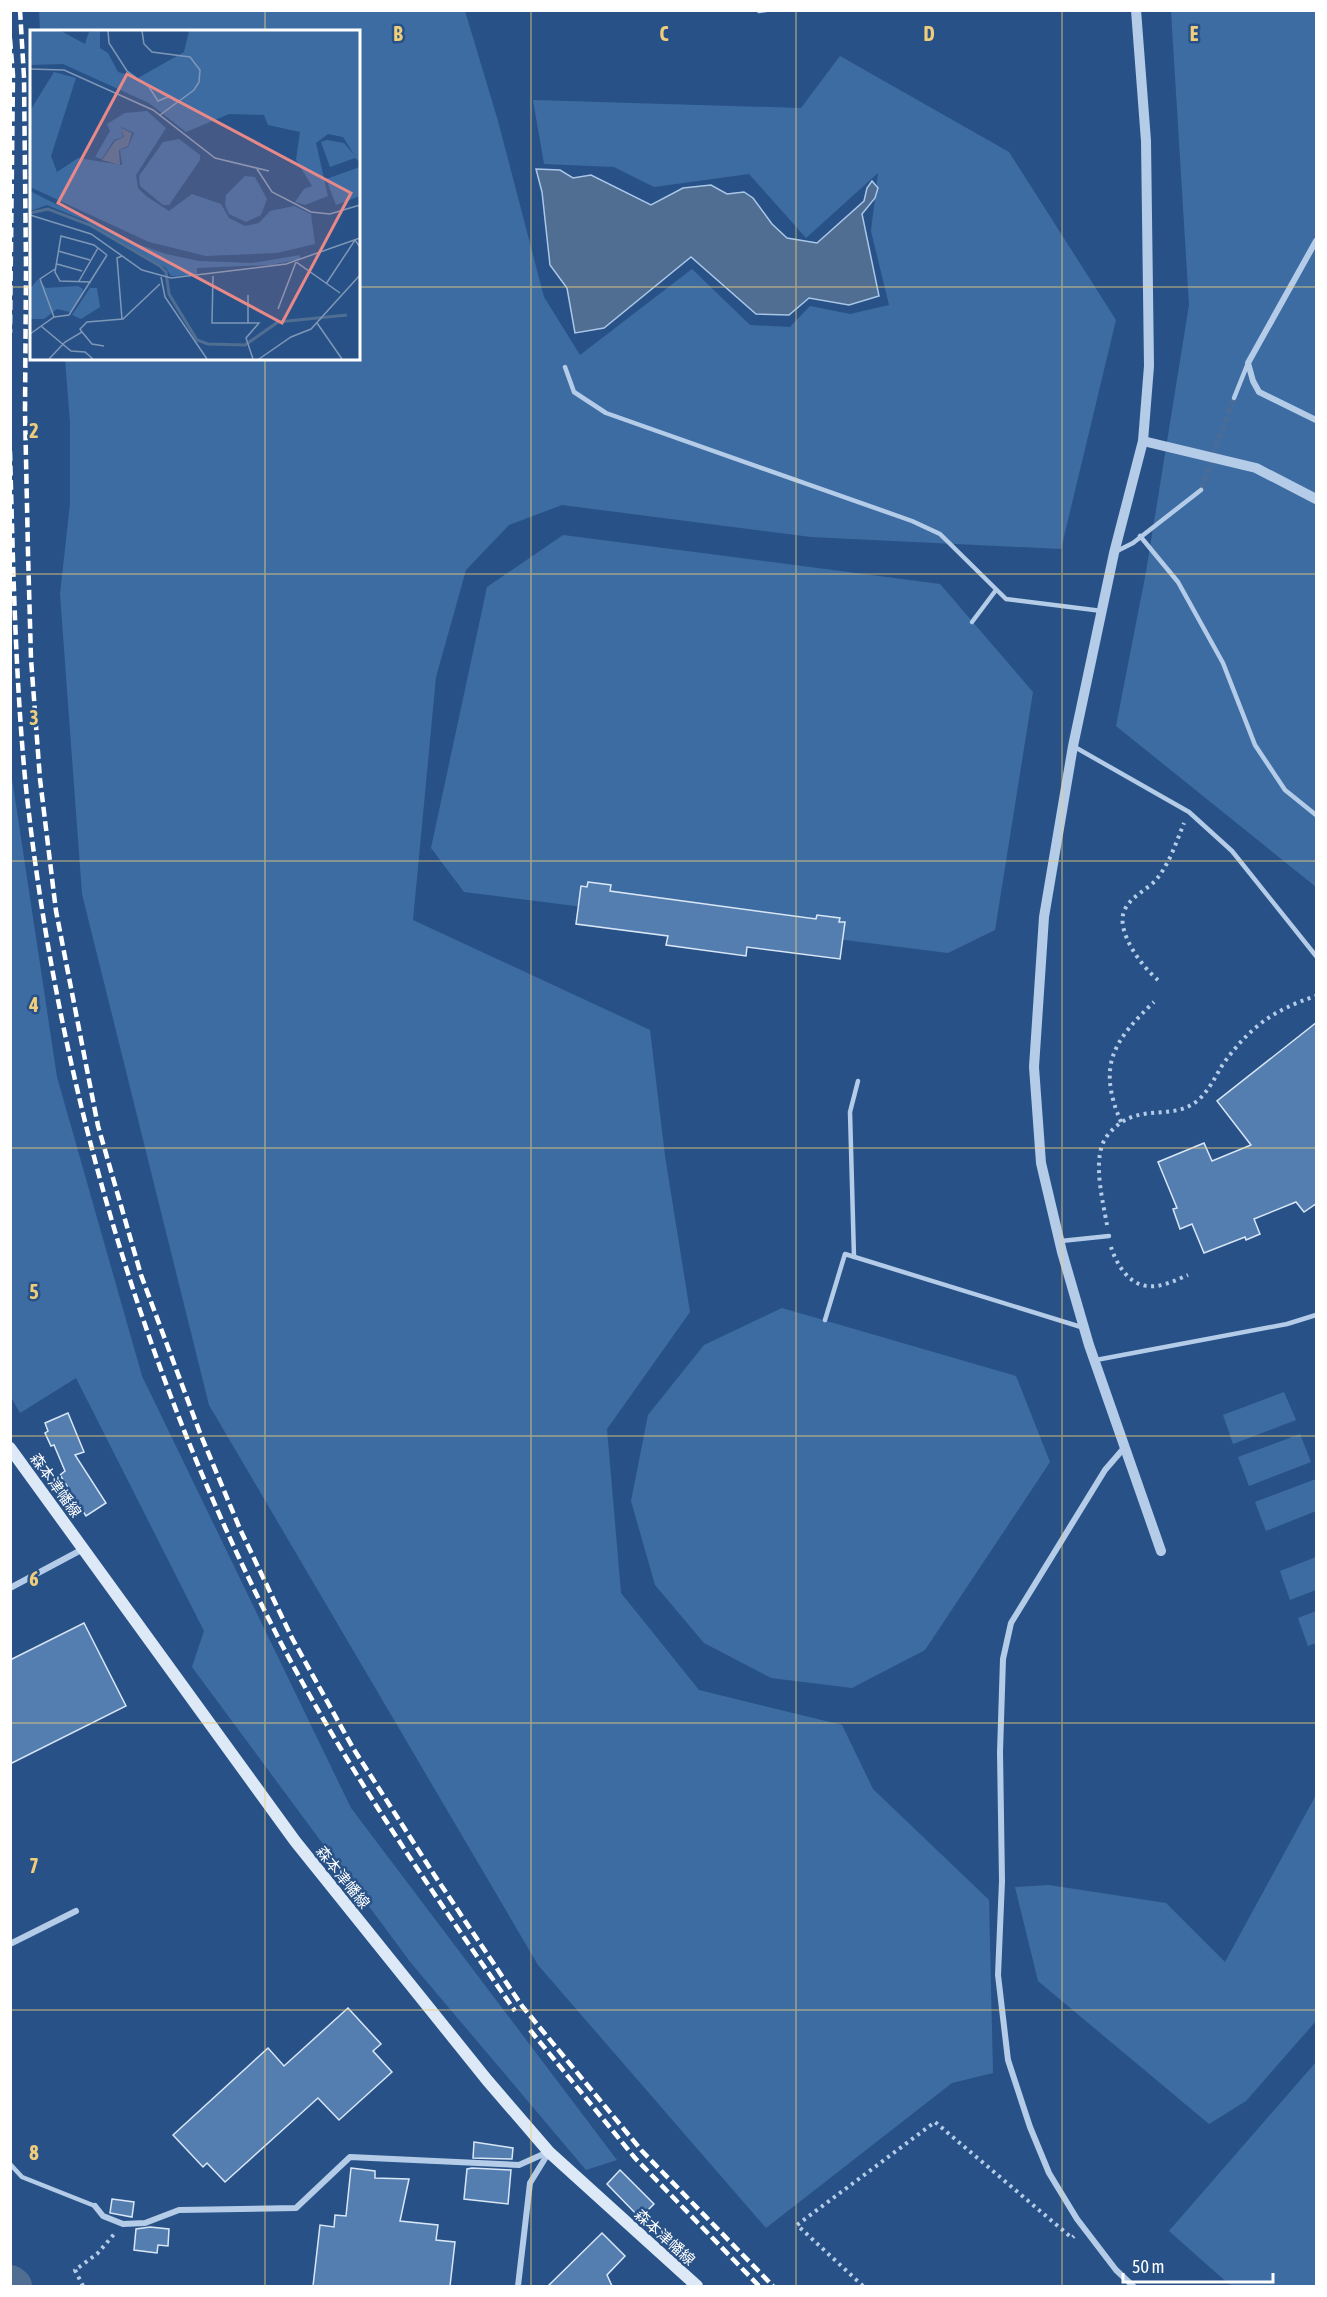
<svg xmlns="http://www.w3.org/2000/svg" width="1327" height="2297" font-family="'Asap Condensed','Noto Sans JP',sans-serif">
<rect width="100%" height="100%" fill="#285287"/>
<g fill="#3d6ca3">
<polygon points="39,11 465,11 498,121 544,297 580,355 692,269 750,325 790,327 810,306 850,314 889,305 871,231 878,173 806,238 749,174 654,187 614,167 544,164 533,100 801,108 840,56 1009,152 1116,320 1061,549 811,537 562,505 509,525 466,570 436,677 413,920 650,1030 665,1156 690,1312 607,1429 621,1593 699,1690 842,1725 873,1789 989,1900 993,2073 952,2083 766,2228 538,1965 209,1405 82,894 60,594 70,504 70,422 65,359 358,358 358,32 40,31"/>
<polygon points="1171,11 1316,11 1316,887 1116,726 1146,572 1189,305"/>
<polygon points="563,535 940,584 1033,692 995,930 948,953 464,892 431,848 487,587"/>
<polygon points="10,765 57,1077 142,1376 351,1808 617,2160 586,2170 411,1963 192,1667 204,1631 76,1378 20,1413 11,1397"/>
<polygon points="782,1308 1016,1376 1050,1462 925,1650 852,1688 771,1678 704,1643 655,1585 631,1501 648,1415 704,1345"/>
<polygon points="1284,1392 1296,1420 1233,1444 1223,1415"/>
<polygon points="1300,1434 1311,1462 1249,1486 1238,1457"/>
<polygon points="1316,1479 1316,1511 1266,1531 1255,1502"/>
<polygon points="1316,1557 1316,1590 1290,1600 1280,1571"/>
<polygon points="1316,1611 1316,1643 1308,1646 1298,1618"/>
<polygon points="1316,1795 1316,2021 1246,2101 1209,2124 1038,1981 1015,1887 1049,1885 1166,1903 1225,1962"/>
<polygon points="1316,2062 1316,2286 1231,2286 1169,2231"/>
</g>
<polygon fill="#506d92" stroke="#a9c7e8" stroke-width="1.5" points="536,169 560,170 573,178 591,175 651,205 683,188 711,185 727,194 744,192 753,198 772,224 787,238 817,243 864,201 867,188 872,181 878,188 875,198 862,214 879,296 849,305 809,298 789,315 756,314 691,257 604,328 575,333 567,288 550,265 542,192"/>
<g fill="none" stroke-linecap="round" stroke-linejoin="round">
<polyline stroke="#506d92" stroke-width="36" points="10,2283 14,2286"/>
</g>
<g fill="#557eb0" stroke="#d8e6f6" stroke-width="1.5">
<polygon points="588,882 611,885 610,891 816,919 817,915 840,918 839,922 845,922 840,959 747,947 746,956 666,945 668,936 576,924 581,886 587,887"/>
<polygon points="1317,1022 1317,1203 1304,1212 1296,1202 1254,1219 1260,1234 1246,1240 1245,1237 1204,1253 1192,1224 1180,1229 1173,1209 1177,1208 1158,1162 1204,1143 1212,1161 1251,1145 1217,1101"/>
<polygon points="68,1413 84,1452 75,1455 106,1503 86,1516 60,1475 65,1471 54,1445 51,1446 45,1433 48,1431 45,1423"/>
<polygon points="84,1623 126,1706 10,1764 10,1660"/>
<polygon points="348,2008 381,2044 373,2051 392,2072 339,2120 318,2098 225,2182 207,2163 203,2167 173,2135 268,2048 284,2066"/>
<polygon points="474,2142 513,2148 512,2159 473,2158"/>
<polygon points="351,2168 375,2171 375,2178 409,2179 400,2221 438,2225 436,2240 455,2242 450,2286 313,2286 320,2225 334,2227 335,2215 346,2216"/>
<polygon points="472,2168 511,2170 508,2204 464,2199 467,2169"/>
<polygon points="620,2170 654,2204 640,2218 607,2184"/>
<polygon points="112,2199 134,2202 132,2217 110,2213"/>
<polygon points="150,2227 169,2229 168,2246 158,2245 157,2253 134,2250 136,2229"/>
<polygon points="602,2233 625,2256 607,2275 612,2286 548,2286"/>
</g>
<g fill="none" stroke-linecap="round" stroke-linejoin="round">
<polyline stroke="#486c99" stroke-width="6" stroke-dasharray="6 3" stroke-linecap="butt" points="1201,490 1234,398"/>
<g stroke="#b4cce8" stroke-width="4" stroke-dasharray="3 4.5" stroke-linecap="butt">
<path d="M1158,980C1142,967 1114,930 1125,909C1132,896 1145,891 1155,881C1169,865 1176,843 1184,823"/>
<path d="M1121,1122C1097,1066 1113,1041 1154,1002"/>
<path d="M1107,1225C1103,1201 1091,1157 1107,1136C1136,1099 1170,1123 1197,1101C1209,1091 1215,1077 1223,1064C1250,1027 1273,1010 1316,996"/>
<path d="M1111,1247C1116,1263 1128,1284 1147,1286C1161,1288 1176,1280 1188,1275"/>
<polyline points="83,2286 75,2270 97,2254 116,2232"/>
<polyline points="863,2286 797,2225 935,2122 1072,2238 1074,2236"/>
</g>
<g stroke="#b4cce8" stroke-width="4.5">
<polyline points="759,11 766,10"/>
<polyline points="565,367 574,392 606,413 912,521 940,534 1006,599 1102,611"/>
<polyline points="1234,398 1248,363"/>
<polyline points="1140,536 1178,582 1223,663 1255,745 1285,790 1316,815"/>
<polyline points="1117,551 1133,543 1201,490"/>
<polyline points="972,622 996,590"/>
<polyline points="1073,746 1189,812 1232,851 1316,956"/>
<polyline points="1061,1241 1109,1236"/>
<polyline points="854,1257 850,1112 858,1081"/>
<polyline points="825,1320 845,1254 1081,1327"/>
<polyline points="1096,1360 1287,1324 1316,1315"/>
<polyline points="10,2164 22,2177 95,2206"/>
</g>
<g stroke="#b4cce8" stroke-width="6">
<polyline points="1316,241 1248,363 1253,381 1259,392 1316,420"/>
<polyline points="1124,1448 1105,1470 1011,1623 1003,1659 1000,1752 1002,1881 998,1975 1008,2060 1030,2127 1049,2173 1077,2219 1116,2270 1133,2286"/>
<polyline points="10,1588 83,1549"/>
<polyline points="10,1944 76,1911"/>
<polyline points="95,2206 103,2216 123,2224 145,2223 179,2210 296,2208 350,2157 519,2165 548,2152"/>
<polyline points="518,2286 530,2183 549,2152"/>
</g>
<g stroke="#b4cce8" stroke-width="10">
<polyline points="1136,10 1146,141 1149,366 1143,441 1114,553 1073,746 1044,917 1034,1067 1041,1163 1062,1252 1089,1345 1161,1551"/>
<polyline points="1143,441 1256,468 1316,499"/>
</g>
<polyline stroke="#dee9f7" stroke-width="12" points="10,1448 295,1841 487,2080 549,2152 697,2286"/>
<g stroke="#fff" stroke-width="4.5" stroke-dasharray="10 4.5" stroke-linecap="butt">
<polyline points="20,10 24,77 26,267 25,412 28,552 31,659 40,779 56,911 98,1126 141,1275 200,1433 240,1529 292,1638 353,1748 435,1876 522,2006 642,2151 773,2286"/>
<polyline points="10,39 13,75 10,333"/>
<path d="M10,451C13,560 15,670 25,778C56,1079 142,1375 281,1643C349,1772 432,1892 515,2011"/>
<polyline points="530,2030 635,2158 759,2286"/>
</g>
</g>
<path fill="none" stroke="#f0cd7a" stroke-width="1.5" stroke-opacity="0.55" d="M265,10V32M531,10V2286M796,10V2286M1062,10V2286M10,287H32M358,287H1316M265,358V2286M10,574H1316M10,861H1316M10,1148H1316M10,1436H1316M10,1723H1316M10,2010H1316"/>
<g text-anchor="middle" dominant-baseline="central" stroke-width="5" stroke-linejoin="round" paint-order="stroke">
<g font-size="15" fill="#fff" stroke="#285287">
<text transform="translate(56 1485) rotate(54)">森本津幡線</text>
<text transform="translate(343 1877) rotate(51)">森本津幡線</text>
<text transform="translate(665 2237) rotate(42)">森本津幡線</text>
</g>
</g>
<g transform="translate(30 30)">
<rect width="330" height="330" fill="#285287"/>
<path d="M0,1H31L55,14L59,2L70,1V18L78,23L88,42L108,48L154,22L159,1H330V132L325,128L300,137L291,112L297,110L314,113L325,126L313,107L298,104L286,113L298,166L275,175L265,172L274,159L282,156L266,130L270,102L238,95L234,85L199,84L156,102L119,73L33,34L0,35ZM24,42L46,48L21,126L27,142L48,128L92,135L90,120L98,117L104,103L91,97L93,107L84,110L72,129L65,127L80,101L77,94L95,83L117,81L136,98L106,145L108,158L116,166L139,181L162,164L191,174L199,188L215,196L229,193L240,181L264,176L281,184L285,214L247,223L176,226L119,212L0,157V81ZM149,109L170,125V130L139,175H133L110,156L109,146L133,112ZM330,137V166L306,175L296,149ZM215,146L225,147L237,169L231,185L216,192L199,184L195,175L196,165ZM0,161L101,212L136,224L169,231L222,233L270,225V229L241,235L167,238V245L141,246L136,238L56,191L17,175L0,181ZM8,249L16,258L48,256L53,259L51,267L40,282L27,279L14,289H1L0,259ZM60,258H67L70,277L51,289L42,285Z" fill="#3d6ca3"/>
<path d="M91,98L102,103L98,116L89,120L90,135L72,130L85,111L94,107Z" fill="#506d92"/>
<path fill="none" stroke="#506d92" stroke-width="3" d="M0,183L18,179L60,195L130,236L136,242L139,264L167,310L178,314L215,315L248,292L317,285"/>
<path fill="none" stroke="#7e97b7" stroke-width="1.5" d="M78,1L79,13L97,41L119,57L128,71L140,66L145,71M112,1L114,14L122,22L160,27L170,40L169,52L164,60L130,85M0,39L34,40L123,80L185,128L239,141M227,139L242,162L281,182L300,184L330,175M0,185L61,204L112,240L141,248L256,234L330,208M28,221L60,230M27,234L52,241M183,246L182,293H229L216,308L223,329M131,247L135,267L177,329M49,251L68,218M61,252L30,251L25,242L31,206L64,215L77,225M296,254L325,210L330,217M248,279L266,232L310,263M24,287L10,249L25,239M92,289L87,228L92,226M218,293V265M287,293L312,329M11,296L41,321L55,322L63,329M52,302L62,314L74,316M0,304L24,287L39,285L77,225M19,329L35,312L52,302L50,299L57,292L93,289L130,254M229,329L261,307L281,299L330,245"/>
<path fill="#e88989" fill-opacity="0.15" stroke="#e88989" stroke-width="3" d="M97,44L321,163L252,293L28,173Z"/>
<rect width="330" height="330" fill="none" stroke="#fff" stroke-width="3"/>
</g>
<g font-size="20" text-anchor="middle" font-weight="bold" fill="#f0cd7a" stroke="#285287" stroke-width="5" stroke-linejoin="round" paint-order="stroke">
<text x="398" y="41">B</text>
<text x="664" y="41">C</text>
<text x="929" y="41">D</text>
<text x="1194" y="41">E</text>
<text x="34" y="438">2</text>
<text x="34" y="725">3</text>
<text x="34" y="1012">4</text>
<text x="34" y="1299">5</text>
<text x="34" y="1586">6</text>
<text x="34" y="1873">7</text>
<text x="34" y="2160">8</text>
</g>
<rect width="1327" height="2297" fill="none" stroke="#ffffff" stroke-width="24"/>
<path d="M1123 2273v9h150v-9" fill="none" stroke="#ffffff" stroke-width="3"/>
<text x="1132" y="2273" font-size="18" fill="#ffffff" stroke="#285287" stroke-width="4.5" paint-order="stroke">50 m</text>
</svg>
